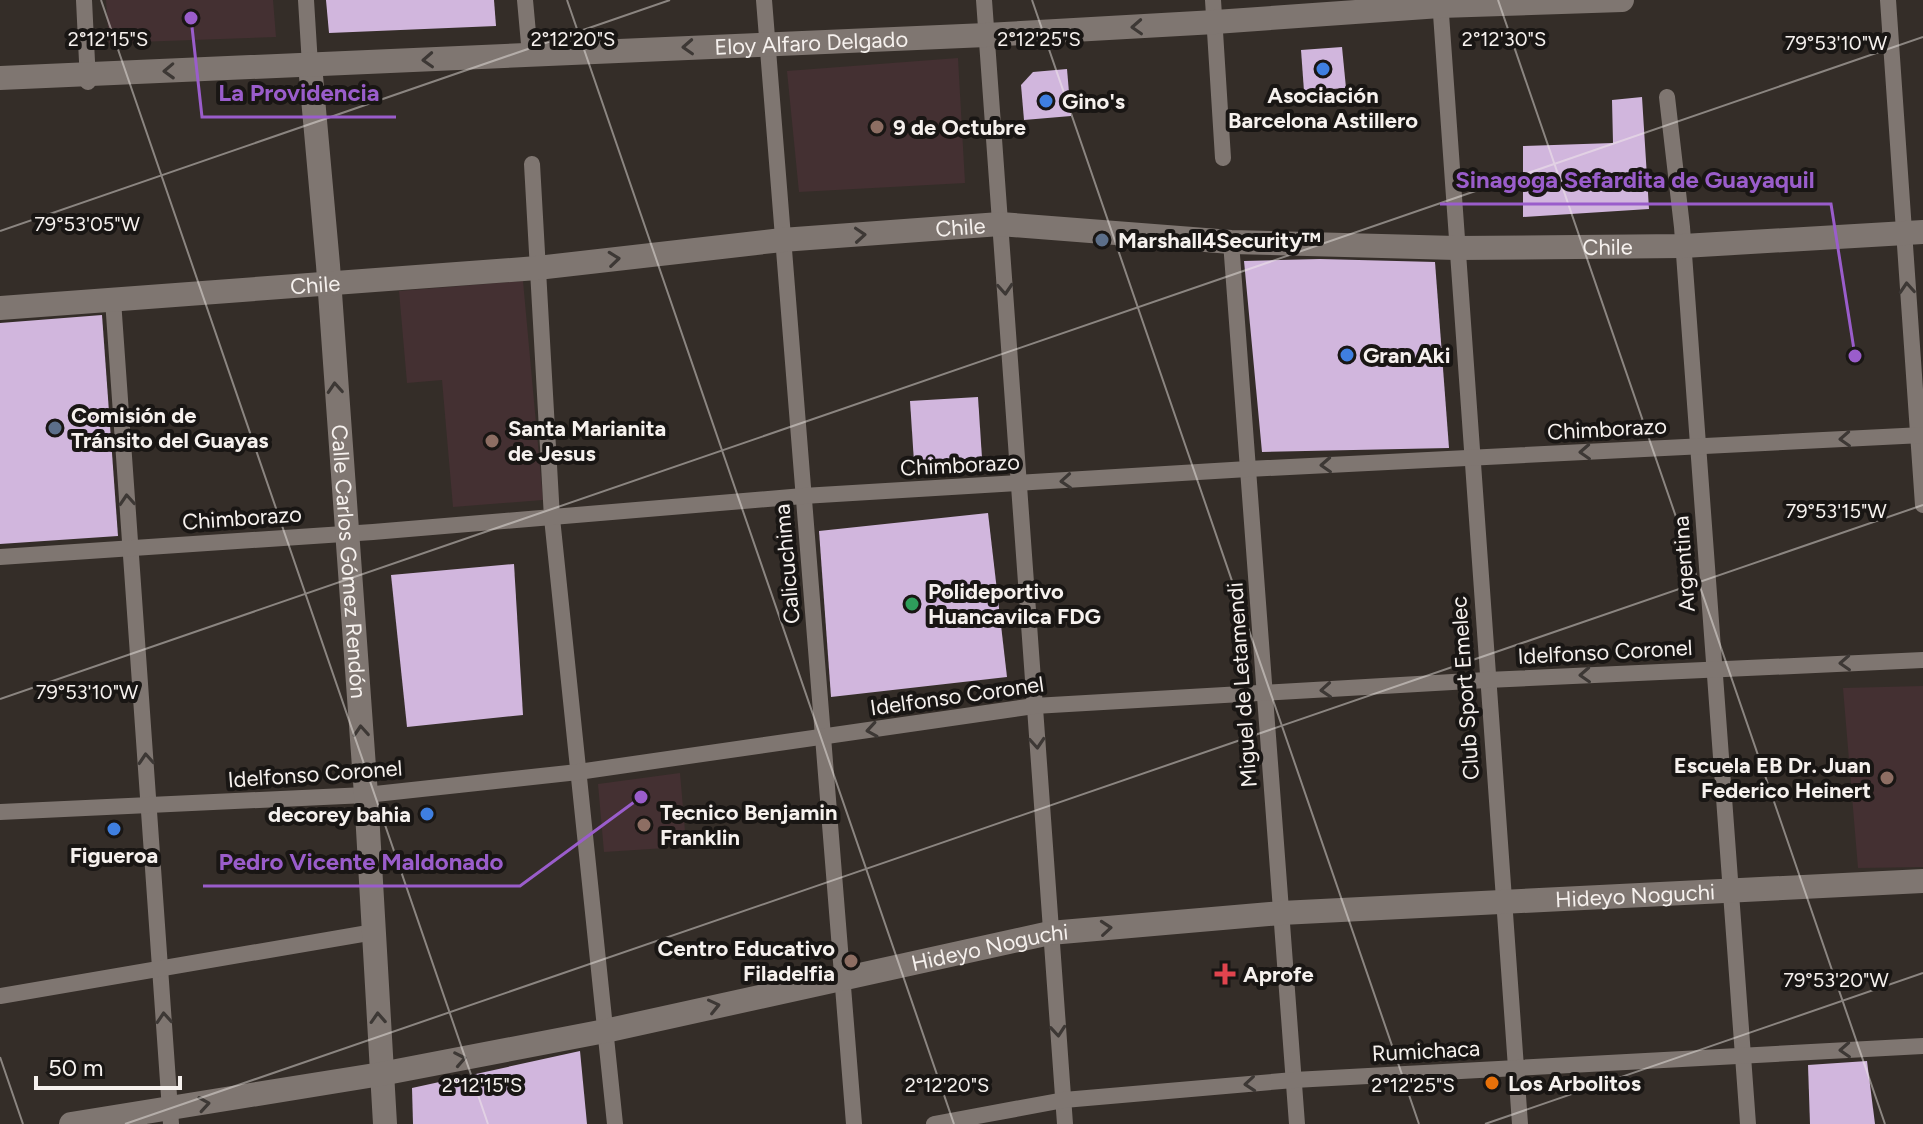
<svg xmlns="http://www.w3.org/2000/svg" width="1923" height="1124" font-family="Figtree,sans-serif">
<rect width="100%" height="100%" fill="#342d28"/>
<g fill="#443032">
<polygon points="106,0 273,0 276,37 109,43"/>
<polygon points="958,58 965,183 799,192 787,71"/>
<polygon points="523,281 543,500 453,507 442,380 407,383 399,291"/>
<polygon points="1923,686 1923,867 1858,868 1843,688"/>
<polygon points="680,773 685,831 666,834 666,848 604,852 598,784"/>
</g>
<g fill="#d1b6dd">
<polygon points="326,0 494,0 496,26 329,33"/>
<polygon points="1342,47 1346,88 1304,91 1301,50"/>
<polygon points="1067,69 1071,116 1024,120 1021,85 1033,72"/>
<polygon points="1642,97 1649,209 1523,217 1523,146 1613,143 1612,100"/>
<polygon points="1320,259 1435,262 1449,448 1262,452 1244,261"/>
<polygon points="102,315 118,536 0,544 0,323"/>
<polygon points="978,397 982,458 914,462 910,401"/>
<polygon points="988,513 1007,677 831,697 819,531"/>
<polygon points="514,564 523,715 407,727 391,575"/>
<polygon points="580,1051 587,1124 413,1124 412,1088"/>
<polygon points="1867,1061 1875,1124 1810,1124 1808,1065"/>
</g>
<g fill="none" stroke-linecap="round" stroke-linejoin="round">
<g stroke="#7f7671" stroke-width="16">
<polyline points="84,0 88,82"/>
<polyline points="306,0 310,65"/>
<polyline points="525,0 530,55"/>
<polyline points="764,0 854,1124"/>
<polyline points="984,0 1065,1124"/>
<polyline points="1213,0 1223,158"/>
<polyline points="1440,0 1520,1124"/>
<polyline points="1888,0 1923,505"/>
<polyline points="1667,97 1682,227 1748,1124"/>
<polyline points="532,164 552,518 615,1124"/>
<polyline points="1231,242 1297,1124"/>
<polyline points="113,300 171,1124"/>
<polyline points="0,557 373,532 803,496 1248,469 1923,435"/>
<polyline points="0,812 366,795 578,772 1034,706 1487,680 1923,660"/>
<polyline points="0,996 374,932"/>
<polyline points="934,1124 1064,1100 1294,1080 1923,1046"/>
</g>
<g stroke="#7f7671" stroke-width="24">
<path id="s1" d="M310,65L328,265L366,795L385,1124"/>
<path id="s2" d="M0,78L986,35L1215,22L1440,6L1622,0"/>
<path id="s3" d="M0,308L537,268L782,240L1000,224L1231,242L1456,248L1683,246L1923,232"/>
<path id="s4" d="M71,1124L381,1074L605,1031L1050,933L1281,913L1923,881"/>
</g>
</g>
<defs><path id="oneway-chevron" d="M-2-3.5L2.5 0L-2 3.5" fill="none" stroke-width="1.6" stroke-linecap="round" stroke-linejoin="round" transform="scale(2)"/></defs>
<g stroke="#3d3835">
<use href="#oneway-chevron" transform="translate(1137 27) rotate(177)"/>
<use href="#oneway-chevron" transform="translate(688 47) rotate(177)"/>
<use href="#oneway-chevron" transform="translate(428 60) rotate(177)"/>
<use href="#oneway-chevron" transform="translate(169 71) rotate(178)"/>
<use href="#oneway-chevron" transform="translate(860 235) rotate(-4)"/>
<use href="#oneway-chevron" transform="translate(614 259) rotate(-6)"/>
<use href="#oneway-chevron" transform="translate(1907 288) rotate(-94)"/>
<use href="#oneway-chevron" transform="translate(1005 289) rotate(86)"/>
<use href="#oneway-chevron" transform="translate(335 388) rotate(-94)"/>
<use href="#oneway-chevron" transform="translate(1845 439) rotate(177)"/>
<use href="#oneway-chevron" transform="translate(1585 452) rotate(177)"/>
<use href="#oneway-chevron" transform="translate(1326 465) rotate(177)"/>
<use href="#oneway-chevron" transform="translate(1066 481) rotate(176)"/>
<use href="#oneway-chevron" transform="translate(127 500) rotate(-94)"/>
<use href="#oneway-chevron" transform="translate(1845 663) rotate(177)"/>
<use href="#oneway-chevron" transform="translate(1585 675) rotate(177)"/>
<use href="#oneway-chevron" transform="translate(1326 690) rotate(176)"/>
<use href="#oneway-chevron" transform="translate(872 730) rotate(171)"/>
<use href="#oneway-chevron" transform="translate(361 731) rotate(-94)"/>
<use href="#oneway-chevron" transform="translate(1037 743) rotate(86)"/>
<use href="#oneway-chevron" transform="translate(146 759) rotate(-94)"/>
<use href="#oneway-chevron" transform="translate(1106 928) rotate(-5)"/>
<use href="#oneway-chevron" transform="translate(714 1006) rotate(-13)"/>
<use href="#oneway-chevron" transform="translate(164 1018) rotate(-94)"/>
<use href="#oneway-chevron" transform="translate(378 1018) rotate(-93)"/>
<use href="#oneway-chevron" transform="translate(1058 1031) rotate(85)"/>
<use href="#oneway-chevron" transform="translate(1845 1050) rotate(177)"/>
<use href="#oneway-chevron" transform="translate(460 1059) rotate(-11)"/>
<use href="#oneway-chevron" transform="translate(1250 1084) rotate(175)"/>
<use href="#oneway-chevron" transform="translate(204 1104) rotate(-9)"/>
</g>
<path fill="none" stroke="#f6f1ee" stroke-width="2" stroke-opacity="0.45" d="M101,0L488,1124M567,0L954,1124M1032,0L1419,1124M1498,0L1885,1124M0,231L670,0M0,699L1923,37M0,1057L23,1124M125,1124L1923,505M1485,1124L1923,973"/>
<g fill="#3f7fe0" stroke="#191614" stroke-width="3">
<circle cx="1323" cy="69" r="8"/>
<circle cx="1046" cy="101" r="8"/>
<circle cx="1347" cy="355" r="8"/>
<circle cx="427" cy="814" r="8"/>
<circle cx="114" cy="829" r="8"/>
</g>
<g fill="#8d6e63" stroke="#191614" stroke-width="3">
<circle cx="877" cy="127" r="8"/>
<circle cx="492" cy="441" r="8"/>
<circle cx="1887" cy="778" r="8"/>
<circle cx="644" cy="825" r="8"/>
<circle cx="851" cy="961" r="8"/>
</g>
<g fill="#5c6f8a" stroke="#191614" stroke-width="3">
<circle cx="1102" cy="240" r="8"/>
<circle cx="55" cy="428" r="8"/>
</g>
<circle fill="#2e9e5b" stroke="#191614" stroke-width="3" cx="912" cy="604" r="8"/>
<path fill="#e0444e" stroke="#191614" stroke-width="3" d="M1221 962h8v8h8v8h-8v8h-8v-8h-8v-8h8z"/>
<circle fill="#e8710a" stroke="#191614" stroke-width="3" cx="1492" cy="1083" r="8"/>
<g text-anchor="middle" dominant-baseline="central" stroke-width="8" stroke-linejoin="round" paint-order="stroke">
<g font-size="22" fill="#f6f1ee" stroke="#191614">
<text stroke="none"><textPath href="#s2" startOffset="812">Eloy Alfaro Delgado</textPath></text>
<text stroke="none"><textPath href="#s3" startOffset="964">Chile</textPath></text>
<text stroke="none"><textPath href="#s3" startOffset="1612">Chile</textPath></text>
<text stroke="none"><textPath href="#s3" startOffset="316">Chile</textPath></text>
<text transform="translate(1607 429) rotate(-3)">Chimborazo</text>
<text transform="translate(960 465) rotate(-3)">Chimborazo</text>
<text transform="translate(242 518) rotate(-4)">Chimborazo</text>
<text stroke="none"><textPath href="#s1" startOffset="498">Calle Carlos Gómez Rendón</textPath></text>
<text transform="translate(787 564) rotate(-95)">Calicuchima</text>
<text transform="translate(1684 564) rotate(-94)">Argentina</text>
<text transform="translate(1605 652) rotate(-3)">Idelfonso Coronel</text>
<text transform="translate(1242 685) rotate(-94)">Miguel de Letamendi</text>
<text transform="translate(1465 688) rotate(-94)">Club Sport Emelec</text>
<text transform="translate(957 696) rotate(-8)">Idelfonso Coronel</text>
<text transform="translate(315 774) rotate(-4)">Idelfonso Coronel</text>
<text stroke="none"><textPath href="#s4" startOffset="1584">Hideyo Noguchi</textPath></text>
<text stroke="none"><textPath href="#s4" startOffset="936">Hideyo Noguchi</textPath></text>
<text transform="translate(1426 1051) rotate(-3)">Rumichaca</text>
</g>
<g font-size="22" font-weight="bold" fill="#f6f1ee" stroke="#191614" text-anchor="start">
<text x="1323" y="95" text-anchor="middle">Asociación<tspan x="1323" dy="25">Barcelona Astillero</tspan></text>
<text x="1062" y="101">Gino's</text>
<text x="893" y="127">9 de Octubre</text>
<text x="1118" y="240">Marshall4Security™</text>
<text x="1363" y="355">Gran Aki</text>
<text x="71" y="415">Comisión de<tspan x="71" dy="25">Tránsito del Guayas</tspan></text>
<text x="508" y="428">Santa Marianita<tspan x="508" dy="25">de Jesus</tspan></text>
<text x="928" y="591">Polideportivo<tspan x="928" dy="25">Huancavilca FDG</tspan></text>
<text x="1871" y="765" text-anchor="end">Escuela EB Dr. Juan<tspan x="1871" dy="25">Federico Heinert</tspan></text>
<text x="660" y="812">Tecnico Benjamin<tspan x="660" dy="25">Franklin</tspan></text>
<text x="411" y="814" text-anchor="end">decorey bahia</text>
<text x="114" y="855" text-anchor="middle">Figueroa</text>
<text x="835" y="948" text-anchor="end">Centro Educativo<tspan x="835" dy="25">Filadelfia</tspan></text>
<text x="1243" y="974">Aprofe</text>
<text x="1508" y="1083">Los Arbolitos</text>
</g>
</g>
<g font-size="20" text-anchor="middle" fill="#f6f1ee" stroke="#191614" stroke-width="8" stroke-linejoin="round" paint-order="stroke">
<text x="108" y="46">2°12'15"S</text>
<text x="573" y="46">2°12'20"S</text>
<text x="1039" y="46">2°12'25"S</text>
<text x="1504" y="46">2°12'30"S</text>
<text x="1836" y="50">79°53'10"W</text>
<text x="87" y="231">79°53'05"W</text>
<text x="1836" y="518">79°53'15"W</text>
<text x="87" y="699">79°53'10"W</text>
<text x="1836" y="987">79°53'20"W</text>
<text x="482" y="1092">2°12'15"S</text>
<text x="947" y="1092">2°12'20"S</text>
<text x="1413" y="1092">2°12'25"S</text>
</g>
<path fill="none" stroke="#9a5dcb" stroke-width="3" d="M191 18L202 117H396M1855 356L1831 204H1440M641 797L520 886H203"/>
<g fill="#9a5dcb" stroke="#191614" stroke-width="3">
<circle cx="191" cy="18" r="8"/>
<circle cx="1855" cy="356" r="8"/>
<circle cx="641" cy="797" r="8"/>
</g>
<g font-size="24" text-anchor="middle" font-weight="bold" fill="#9a5dcb" stroke="#191614" stroke-width="8" stroke-linejoin="round" paint-order="stroke">
<text x="299" y="101">La Providencia</text>
<text x="1635" y="188">Sinagoga Sefardita de Guayaquil</text>
<text x="361" y="870">Pedro Vicente Maldonado</text>
</g>
<path d="M36 1076v12h144v-12" fill="none" stroke="#f6f1ee" stroke-width="4"/>
<text x="48" y="1076" font-size="24" fill="#f6f1ee" stroke="#191614" stroke-width="6" paint-order="stroke">50 m</text>
</svg>
